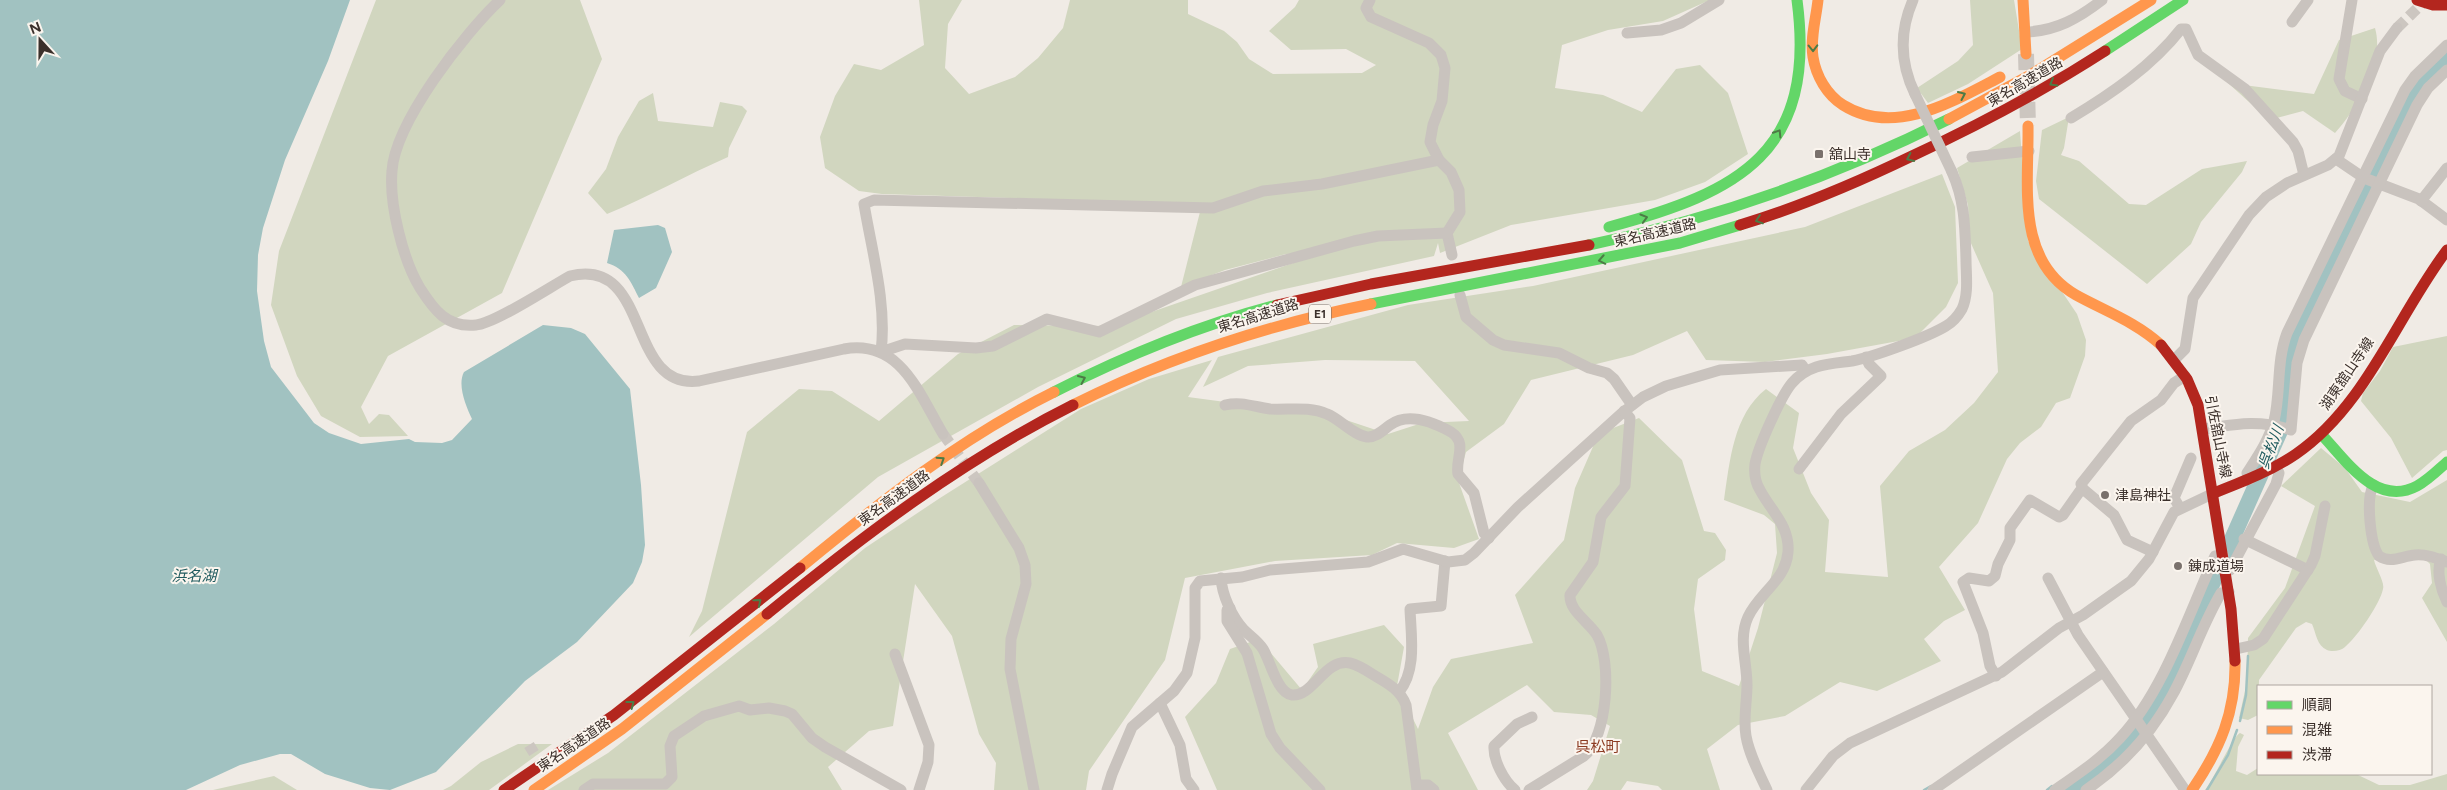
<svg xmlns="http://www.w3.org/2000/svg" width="2447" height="790" font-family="Figtree,'Noto Sans JP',sans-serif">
<rect width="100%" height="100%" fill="#f0ebe5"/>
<g fill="#d1d6bf">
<polygon points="376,0 580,0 602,59 502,293 388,356 361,407 369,424 379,414 389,415 408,436 360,437 321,416 297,376 271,305 279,251"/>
<polygon points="919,0 962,0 948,24 945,68 969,94 1015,77 1038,58 1063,28 1070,0 1188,0 1188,14 1224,31 1237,42 1249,59 1273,74 1362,73 1376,65 1346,49 1291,50 1269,31 1295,7 1299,0 1710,0 1663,21 1608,30 1562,45 1555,88 1603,95 1642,112 1676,69 1700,65 1728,93 1748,154 1705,182 1655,200 1511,225 1440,253 1438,243 1434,256 1267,293 1176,319 1038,387 878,477 689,637 702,611 747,432 799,389 832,391 879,421 958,354 1014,325 1111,326 1325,252 1286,254 1225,270 1181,287 1202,204 882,194 859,191 825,168 820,137 835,96 854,64 881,70 924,45"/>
<polygon points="1970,0 2014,0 2022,49 1968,84 1928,103 1917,88 1958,61 1973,45"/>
<path d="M2375,28C2385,63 2358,107 2335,133L2303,111L2269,120L2228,83L2314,94L2339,40Z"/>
<path d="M653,93L658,121L713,127L720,102L742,106L747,111L729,148L728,157C687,175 648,197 607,214L588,193L606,169L618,137L639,101Z"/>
<polygon points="2069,117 2064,148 2061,155 2079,161 2129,204 2146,205 2202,169 2247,161 2242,172 2201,222 2191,244 2147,284 2039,199 2036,181 2042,130"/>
<path d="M2020,131L2028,241L2077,314L2086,340L2085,356L2070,398L2056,403L2041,427L2020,443L2007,459L1978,523L1939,567L1965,610L1944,621L1924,639L1941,661L1877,691L1840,682L1785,716L1738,725L1707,749L1720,790H1662L1658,786L1627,781L1621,790H1587L1593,781L1610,726L1591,715L1554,712L1527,685L1448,733L1478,790H1217L1185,717L1216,683L1230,649L1259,639L1302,690L1318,667L1313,644L1384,625L1404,647L1397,686L1418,729L1433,687L1451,659L1533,643L1515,595L1564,540L1575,488L1595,442L1608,430L1639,418L1682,460L1704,531L1715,533L1726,550L1725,560L1698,579L1694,609L1702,671L1739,686L1758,628L1777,553L1775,524L1764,515L1724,500C1730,461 1733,415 1766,389L1799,413L1793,448L1811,493L1829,520L1825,572L1888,577L1880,486L1909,451L1945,430L1974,403L1998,372L1993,293L1970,241L1968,205L1957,168Z"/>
<polygon points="1942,174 1955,207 1958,283 1946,307 1915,338 1827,354 1765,362 1706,360 1687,331 1633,355 1531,380 1504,424 1466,452 1458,480 1479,539 1454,548 1397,543 1372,555 1275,561 1185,578 1165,660 1089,771 1086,790 994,790 996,763 979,734 952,636 915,584 893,726 869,731 828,767 842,790 548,790 608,753 774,624 865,548 940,498 1081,409 1149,379 1212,360 1188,397 1337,417 1388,434 1422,423 1469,421 1415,361 1325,360 1248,366 1203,387 1218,357 1408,305 1533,286 1805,227"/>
<polygon points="2447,336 2447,450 2443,451 2412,478 2391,438 2361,401 2363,393 2380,371 2393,347"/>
<path d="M2321,448L2345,468L2362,492L2410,502L2447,480V642L2422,598L2432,583L2430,564L2420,554L2385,556L2374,560C2376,569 2385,582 2383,589C2380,604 2357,637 2345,647C2341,651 2332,652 2327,650C2317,646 2316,633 2312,624L2306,622L2296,628L2259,680L2258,715L2248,720L2239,718L2247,682L2248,638L2285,588L2315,506L2281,486Z"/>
<path d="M2240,733L2244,735L2238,747L2236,771L2247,775L2258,768V774H2356L2379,785H2410L2447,774V790H2205C2214,779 2233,736 2240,733Z"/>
<polygon points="518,744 552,744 489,790 443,790 451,786 481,762"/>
<polygon points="274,776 297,790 213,790"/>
</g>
<g fill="#a1c2c1">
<path d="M0,0H350L328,61L285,160L263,228L258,255L257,291L264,341L271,367L314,423L329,433L361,444L409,439L415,442L442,443L452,440L472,419C466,406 457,385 464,372L543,325L571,328L585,334L630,389L641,485L645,545L642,562L633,583L577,642L525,681L436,772L390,790L370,788L325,774L291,754H280L240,765L186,790H0Z"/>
<path d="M658,225L665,228L672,252L656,288L639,298C631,282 626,269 607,263L614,230Z"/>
</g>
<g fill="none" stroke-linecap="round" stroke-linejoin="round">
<g stroke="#a1c2c1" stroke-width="2.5">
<polyline points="2240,721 2246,695 2248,656"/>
<polyline points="1924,790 1931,786"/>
<polyline points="2047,790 2052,786"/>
<polyline points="2207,790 2228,755 2237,730"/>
</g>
<path stroke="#a1c2c1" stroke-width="16" d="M2070,790C2111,762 2142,731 2166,688L2280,431C2290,400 2283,367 2296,337L2413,94L2422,82L2447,57"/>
<g stroke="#ccc6c0" stroke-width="11" stroke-dasharray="11 5.5" stroke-linecap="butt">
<polyline points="2397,28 2426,0"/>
<polyline points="943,434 979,483"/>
<polyline points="529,745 534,753"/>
</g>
<polyline stroke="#ccc6c0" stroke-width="16" stroke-dasharray="16 8" stroke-linecap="butt" points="2026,54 2028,126"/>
<g stroke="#c9c3be" stroke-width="11">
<path d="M500,0C465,33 395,122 392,171C389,204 403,260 420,288C434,310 447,328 476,325C494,324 550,287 570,276C652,256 625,390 699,381L844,349C901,339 919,394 943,434"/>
<polyline points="1370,0 1366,8 1371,17 1429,43 1441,55 1445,68 1442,101 1433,125 1430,142 1439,160 1451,172 1459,190 1460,212 1447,233 1452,255"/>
<path d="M1913,0C1899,32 1900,63 1915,94"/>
<polyline points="2352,0 2339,79 2345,91 2362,99"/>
<polyline points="2292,22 2308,0"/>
<path d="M2026,32C2056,31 2079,18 2102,0"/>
<polyline points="1627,33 1661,30 1681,23 1719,0"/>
<path d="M2071,118C2111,94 2152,66 2181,29H2186L2198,55L2245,89L2293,142L2298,151L2304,175"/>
<polyline points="1972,157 2029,151"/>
<polyline points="2336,159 2364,178 2419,199 2447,220"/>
<path d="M1439,160L1322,184L1263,191L1213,208L874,200L864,204C872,252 887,304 881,352L905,344L976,348L993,346L1047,319L1099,332L1195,285L1354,241L1378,236L1447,233"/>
<polyline points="2421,201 2447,168"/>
<polyline points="1460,295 1466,317 1493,340 1504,345 1559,353 1589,368 1607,373 1614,379 1632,405"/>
<polyline points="2174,360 2185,349 2193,298 2249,215 2266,197 2287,183 2328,165 2339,156 2380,51 2397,28"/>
<path d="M1225,405C1242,401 1254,407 1270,409C1290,410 1309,406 1327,414C1340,419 1353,435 1367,437C1376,438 1383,430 1390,425C1408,412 1433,422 1451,432C1468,443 1455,459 1458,474L1474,493L1484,533L1489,538"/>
<path d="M2203,429C2236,424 2259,419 2291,430L2297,363L2304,340L2417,105L2428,88L2447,70"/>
<polyline points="1799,469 1841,414 1881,376 1869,364 1866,357"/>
<path d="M2250,479L2247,473C2258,456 2269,440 2274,421C2281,392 2276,362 2287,333L2405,90L2415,76L2447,45"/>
<polyline points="979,483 1019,548 1025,565 1026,584 1011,639 1010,669 1034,790"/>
<path d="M2373,486C2366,499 2370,544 2379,556C2391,564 2402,556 2415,555C2426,554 2436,558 2447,562"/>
<polyline points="2180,508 2174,498 2191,458"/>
<polyline points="2244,539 2308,570"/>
<polyline points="2153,552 2127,540 2114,515 2083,489 2081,484 2131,421 2161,400 2174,383 2185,376"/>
<path d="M2441,559C2436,572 2441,590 2447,602"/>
<polyline points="2225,570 2230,570 2276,484 2279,473 2276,467"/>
<path d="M1221,578C1222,595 1232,617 1244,630C1250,636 1258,641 1263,649C1270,660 1277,693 1292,695C1313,697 1325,658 1350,663C1359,665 1369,672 1377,677C1389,684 1401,691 1406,705L1417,790"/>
<polyline points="2048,578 2078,635 2185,790"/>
<polyline points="1230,608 1227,610 1227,621 1247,653 1271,734 1280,748 1320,790"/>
<polyline points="2236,649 2254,645 2263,639 2311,565 2315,556 2325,506"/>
<polyline points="895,654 929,745 928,762 919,790"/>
<polyline points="1996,676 1990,666 1983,633 1963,582 1969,578 1989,581 1995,576 1998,564 2010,540 2010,528 2030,500 2059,517 2063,515 2080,491 2083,489"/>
<path d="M1399,692C1417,670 1411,636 1410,609L1441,606L1445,561"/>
<polyline points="1160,703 1180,745 1186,779 1194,790"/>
<polyline points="1417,785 1428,785 1434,790"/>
<polyline points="584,790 593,784 665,784 672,777 670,746 674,736 704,716 739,706 750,710 769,708 785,711 792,714 812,738 825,747 901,790"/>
<polyline points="1107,790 1112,774 1132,727 1174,691 1187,673 1195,638 1195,588 1200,581 1242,577 1270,570 1368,562 1403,549 1448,562 1465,560 1474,553 1518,507 1622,413 1643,397 1666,386 1720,370 1802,365 1806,371"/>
<path d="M1515,790C1504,781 1493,760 1494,746L1517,724L1532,717"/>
<path d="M1529,790L1584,756C1608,737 1612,661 1597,635C1589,622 1569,611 1570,595L1593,562L1601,517L1625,486L1630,418L1624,411"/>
<path d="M1767,790C1759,773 1749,754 1746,736C1743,719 1747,702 1747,685C1747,662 1738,639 1748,617C1759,593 1786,580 1788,552C1790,526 1771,511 1760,490C1755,482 1754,473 1755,464C1758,447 1781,396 1792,383C1809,364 1829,364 1852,361C1873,357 1928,337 1946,326C1953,322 1958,316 1962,309C1969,294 1966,275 1966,259C1965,228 1965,201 1952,172"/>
<polyline points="1806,790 1833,756 1850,743 2002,672 2059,628 2083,615 2131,581 2149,559 2174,512 2214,493"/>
<polyline points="1933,790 2103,672"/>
<path d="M2055,790C2078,774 2101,759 2120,738C2164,691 2188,615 2215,556L2223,555"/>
<path d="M2086,790C2123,765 2152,733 2173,694C2191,661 2202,625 2221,593L2229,592"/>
</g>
<g stroke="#63d668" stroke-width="11">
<polyline points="2105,51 2183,0"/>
<path d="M1609,227C1740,192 1817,152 1797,0"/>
<path d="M1589,245C1714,219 1835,176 1949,119"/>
<polyline points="1371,304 1680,243 1740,225"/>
<path d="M1054,392C1125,356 1200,325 1277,305"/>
<path d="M2321,434C2345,459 2376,508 2417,486C2428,480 2438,470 2447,462"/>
</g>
<g stroke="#ff974d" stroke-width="11">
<path d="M1818,0C1816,19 1810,38 1813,57C1816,76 1827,95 1843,105C1894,137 1952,102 2000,77"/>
<polyline points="2023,0 2026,54"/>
<polyline points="1949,119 2032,74 2151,0"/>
<path d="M2028,126C2029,186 2015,260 2076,295C2105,311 2136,322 2161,345"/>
<path d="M1073,405C1167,358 1267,325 1371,304"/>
<path d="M800,568C880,502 961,438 1054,392"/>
<polyline points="534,790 622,729 767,614"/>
<path d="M2192,790C2220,749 2236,712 2235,661"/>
</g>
<g stroke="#b3261e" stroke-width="11">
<polyline points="2417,0 2433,5 2447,5"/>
<path d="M1740,225C1800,207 1856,183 1912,156C1979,125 2043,91 2105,51"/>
<polyline points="1277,305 1371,284 1589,245"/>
<polyline points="2161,345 2187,379 2198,405 2231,609 2235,661"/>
<path d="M2214,493C2242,482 2271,471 2296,454C2366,406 2397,316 2447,250"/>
<path d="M767,614C863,536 961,461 1073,405"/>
<polyline points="504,790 614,715 800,568"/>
</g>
<polyline stroke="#c9c3be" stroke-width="11" points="1915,94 1952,172"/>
</g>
<defs><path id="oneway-chevron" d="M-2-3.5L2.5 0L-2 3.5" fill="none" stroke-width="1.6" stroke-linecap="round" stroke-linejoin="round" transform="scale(1.25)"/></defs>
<g stroke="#4d7b46">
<use href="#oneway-chevron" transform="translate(1813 48) rotate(89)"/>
<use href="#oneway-chevron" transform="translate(2053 83) rotate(150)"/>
<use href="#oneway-chevron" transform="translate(1962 95) rotate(-24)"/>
<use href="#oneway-chevron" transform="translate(1778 133) rotate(-58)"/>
<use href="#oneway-chevron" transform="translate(1910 158) rotate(155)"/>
<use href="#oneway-chevron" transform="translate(1644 218) rotate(-16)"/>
<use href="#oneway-chevron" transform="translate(1759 220) rotate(161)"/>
<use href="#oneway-chevron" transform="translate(1602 260) rotate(169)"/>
<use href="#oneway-chevron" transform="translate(1082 379) rotate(-24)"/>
<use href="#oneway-chevron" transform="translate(941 460) rotate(-33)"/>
<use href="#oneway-chevron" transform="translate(758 602) rotate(-39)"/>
<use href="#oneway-chevron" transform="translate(631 704) rotate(-37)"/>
</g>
<g fill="#7a716c" stroke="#fbf5ee" stroke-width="2">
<rect x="1814" y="149" width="10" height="10" rx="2.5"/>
<circle cx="2105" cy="495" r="5"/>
<circle cx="2178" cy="566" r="5"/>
</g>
<g text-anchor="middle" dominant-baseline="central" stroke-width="4" stroke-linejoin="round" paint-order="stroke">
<rect fill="#fbf5ee" stroke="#756b66" stroke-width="1" x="1309" y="304.5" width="22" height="19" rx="4"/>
<g font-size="12" font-weight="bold" fill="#3b302b">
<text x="1320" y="314">E1</text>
</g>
<g font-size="14" fill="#3b302b" stroke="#fbf5ee">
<text transform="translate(2025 82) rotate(-30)">東名高速道路</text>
<text transform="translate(1655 233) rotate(-13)">東名高速道路</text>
<text transform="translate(1258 316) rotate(-17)">東名高速道路</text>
<text transform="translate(2347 374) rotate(-56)">湖東舘山寺線</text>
<text transform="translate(2218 437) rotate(79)">引佐舘山寺線</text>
<text transform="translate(894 498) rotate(-36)">東名高速道路</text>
<text transform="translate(574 745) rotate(-34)">東名高速道路</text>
</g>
<g font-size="14" fill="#3b302b" stroke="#fbf5ee" text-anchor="start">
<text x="1829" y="154">舘山寺</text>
<text x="2115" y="495">津島神社</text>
<text x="2188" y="566">錬成道場</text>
</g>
<g font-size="15" font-style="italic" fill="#1f5a5e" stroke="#fbf5ee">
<text transform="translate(2271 447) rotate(-69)">呉松川</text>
<text x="194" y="576">浜名湖</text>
</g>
<g font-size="15" fill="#8c3b22" stroke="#fbf5ee">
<text x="1598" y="747">呉松町</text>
</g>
</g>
<rect x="2257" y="685" width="175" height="90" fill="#fbf5ee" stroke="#aea6a0"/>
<rect x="2267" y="701" width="25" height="8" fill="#63d668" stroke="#aea6a0"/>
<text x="2302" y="710" font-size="15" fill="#3b302b">順調</text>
<rect x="2267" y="726" width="25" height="8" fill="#ff974d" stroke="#aea6a0"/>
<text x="2302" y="735" font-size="15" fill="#3b302b">混雑</text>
<rect x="2267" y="751" width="25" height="8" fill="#b3261e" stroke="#aea6a0"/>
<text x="2302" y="760" font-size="15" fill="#3b302b">渋滞</text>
<g transform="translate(40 40) rotate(339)" stroke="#fbf5ee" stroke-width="4" paint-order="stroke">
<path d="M0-4L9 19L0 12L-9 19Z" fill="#3b302b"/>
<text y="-8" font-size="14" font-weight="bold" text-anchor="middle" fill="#3b302b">N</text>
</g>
</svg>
